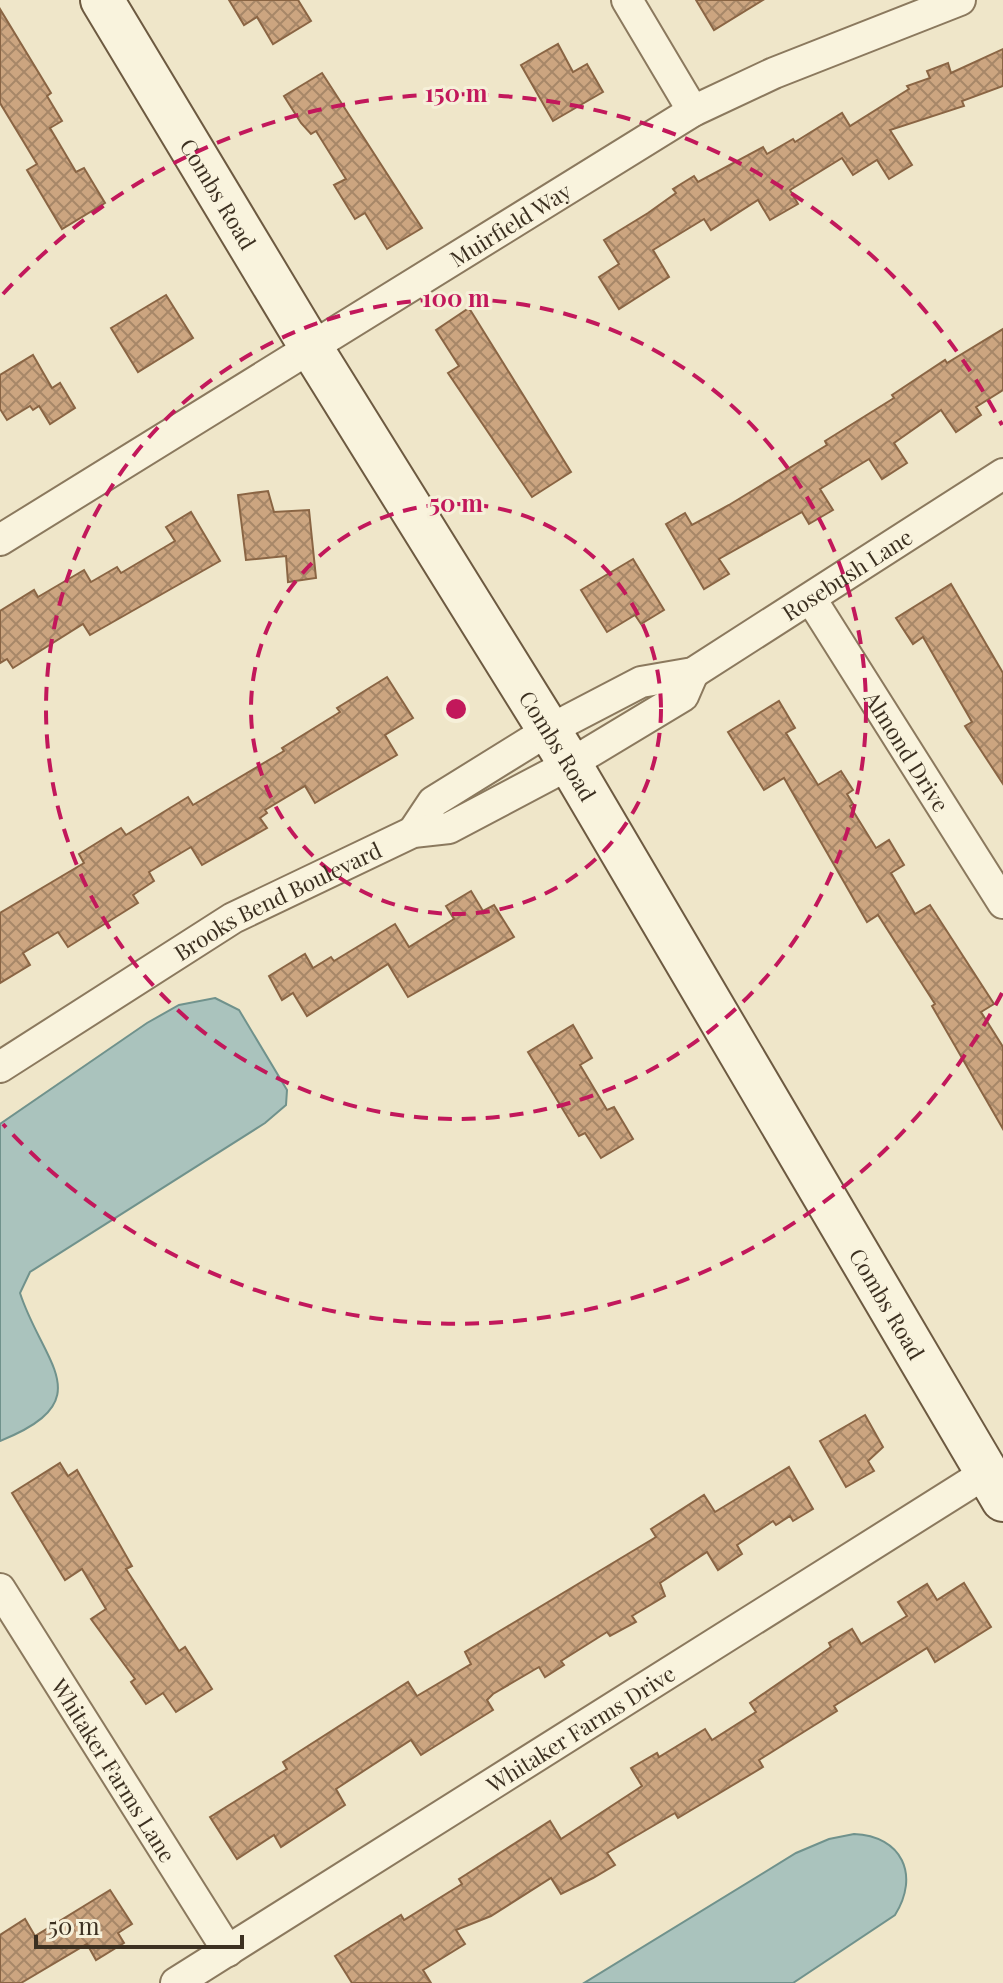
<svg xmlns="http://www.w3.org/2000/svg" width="1003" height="1983" font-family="'Playfair Display',serif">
<defs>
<pattern id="building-cross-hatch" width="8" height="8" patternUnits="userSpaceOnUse" patternTransform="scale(2)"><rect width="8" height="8" fill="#cca580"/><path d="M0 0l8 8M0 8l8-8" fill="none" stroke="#a78768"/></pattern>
</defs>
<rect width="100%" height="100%" fill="#efe6c9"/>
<g fill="#aac3bd" stroke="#70928c" stroke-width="2">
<path d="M215,998L239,1010L287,1090L286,1105L265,1123L30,1272L20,1293C43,1364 102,1400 0,1441V1124L147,1023L179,1005Z"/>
<path d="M854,1834C902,1836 920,1875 895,1915L793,1983H584L796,1853L829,1839Z"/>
</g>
<g fill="url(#building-cross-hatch)" stroke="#8a6544" stroke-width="2">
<polygon points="229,0 298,0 311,21 273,44 257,17 244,25"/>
<polygon points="696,0 763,0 714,30"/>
<polygon points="0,9 51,93 47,96 62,121 50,128 76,172 84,168 105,203 62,229 27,170 37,164 0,103"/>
<polygon points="558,44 573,72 587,64 603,92 553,121 521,65"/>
<polygon points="1003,49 1003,86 962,101 964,106 890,130 912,165 889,179 877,160 853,175 842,158 790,190 798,204 770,220 758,200 711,230 704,219 653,250 669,277 619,309 599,277 619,264 604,240 648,213 676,193 673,189 694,176 698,182 763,147 767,154 793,139 795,142 842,113 850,126 909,89 907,86 930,78 927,71 948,63 951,73"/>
<polygon points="322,73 422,228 387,249 365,213 355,219 334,185 346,179 316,131 311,134 301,123 284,96"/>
<polygon points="166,295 193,338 138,372 111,328"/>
<polygon points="469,308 571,472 532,497 448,373 459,366 436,330"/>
<polygon points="1003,329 1003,390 976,407 981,415 956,432 941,410 894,443 907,463 882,479 869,459 820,489 833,510 809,524 802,512 719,559 729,574 704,589 666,524 685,513 692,525 729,505 827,445 825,441 894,398 892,395 945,360 947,363"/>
<polygon points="33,355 52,388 60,383 75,408 50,424 39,406 33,410 30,406 7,420 0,409 0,375"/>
<polygon points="268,491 274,512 309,510 316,578 288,582 286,556 246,560 238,495"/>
<polygon points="191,512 220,561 90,635 83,624 13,668 7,659 0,663 0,611 34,590 38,597 84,570 91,582 117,567 121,573 175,541 166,527"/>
<polygon points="633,559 664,610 641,624 635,615 607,632 581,590"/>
<polygon points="951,584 1003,673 1003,784 965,726 972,722 923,637 913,644 896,618"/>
<polygon points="387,677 413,718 385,735 397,755 315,803 305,786 265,810 267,813 260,818 267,828 202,865 191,847 149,872 154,881 133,895 138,903 68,947 58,932 23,953 30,965 0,983 0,913 84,863 79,854 121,828 126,835 188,797 193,805 284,751 282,748 340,712 337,708"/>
<polygon points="779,701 795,728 786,733 818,785 841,771 853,790 847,794 853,804 850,806 876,848 889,840 904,865 891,873 915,914 930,905 994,1004 981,1012 1003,1047 1003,1129 932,1006 935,1004 878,915 867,922 784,778 764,790 728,732"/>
<polygon points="471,891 483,911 494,905 514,937 408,997 388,964 307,1016 293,993 282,1000 269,976 305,954 313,968 331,957 334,961 395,924 409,947 454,919 446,906"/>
<polygon points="573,1025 592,1058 580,1065 607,1110 614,1107 633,1139 601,1158 585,1133 579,1136 528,1052"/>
<polygon points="865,1415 883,1447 868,1461 874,1471 846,1487 820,1441"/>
<polygon points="60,1463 68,1476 77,1470 132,1566 126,1569 179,1651 185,1647 212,1689 176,1712 163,1693 146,1704 131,1682 135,1679 91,1619 106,1609 82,1569 65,1580 12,1493"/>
<polygon points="789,1467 813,1509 793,1521 790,1516 776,1525 773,1521 737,1545 742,1554 718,1570 707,1552 660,1583 665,1596 632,1616 636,1622 610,1636 607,1632 561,1661 564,1665 545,1677 539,1667 493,1694 487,1700 493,1710 421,1755 411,1740 336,1789 345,1805 281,1847 274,1835 237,1859 210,1817 287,1769 283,1762 408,1682 417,1696 471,1664 465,1652 656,1537 651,1529 704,1495 715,1512"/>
<polygon points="964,1583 991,1627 935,1662 927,1648 834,1706 837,1711 759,1760 763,1767 678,1818 675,1813 607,1853 615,1865 593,1878 561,1894 551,1878 491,1916 456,1930 465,1944 423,1970 431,1983 352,1983 335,1956 401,1915 404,1920 462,1884 459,1879 550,1821 561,1839 642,1786 631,1768 657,1753 659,1757 705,1729 712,1740 756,1712 750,1703 831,1647 829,1643 852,1629 861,1644 907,1616 898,1602 927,1584 937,1600"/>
<polygon points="110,1890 132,1924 118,1933 124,1943 96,1960 87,1944 21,1983 0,1983 0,1935 25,1919 35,1936"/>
</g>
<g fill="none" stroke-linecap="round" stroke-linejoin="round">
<g stroke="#8b795e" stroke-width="34">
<g id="street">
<polyline points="627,0 693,111"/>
<path id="s1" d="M0,540L693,111L774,73L960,0"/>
<path id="s2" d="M811,599L1003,903"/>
<path id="s3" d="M413,832L433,802L549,730L641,682L693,673L1003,474"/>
<path id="s4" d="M0,1067L233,918L413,832L449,828L570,764L683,696L693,673"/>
<path id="s5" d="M0,1589L228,1951"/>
<path id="s6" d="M176,1983L986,1473"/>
</g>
</g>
<g stroke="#6d5a41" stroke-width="46">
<g id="secondary">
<path id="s7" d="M102,0L312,349L570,764L1003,1500"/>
</g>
</g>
<use href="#street" stroke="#f9f3dd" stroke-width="30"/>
<use href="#secondary" stroke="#f9f3dd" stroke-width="42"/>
</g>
<g fill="none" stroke="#c2185b" stroke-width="4" stroke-dasharray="14 10">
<circle cx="456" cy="709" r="205"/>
<circle cx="456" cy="709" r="410"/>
<path d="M1002 993A615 615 0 0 1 3 1124M3 294A615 615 0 0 1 1002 425"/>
</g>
<g text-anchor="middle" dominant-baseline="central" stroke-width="6" stroke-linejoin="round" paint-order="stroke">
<g font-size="22" fill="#3c3021" stroke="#f6f0d9">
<text stroke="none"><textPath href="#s7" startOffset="226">Combs Road</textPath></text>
<text stroke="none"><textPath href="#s1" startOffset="600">Muirfield Way</textPath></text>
<text stroke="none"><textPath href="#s3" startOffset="512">Rosebush Lane</textPath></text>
<text stroke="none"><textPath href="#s7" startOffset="874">Combs Road</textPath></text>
<text stroke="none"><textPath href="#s2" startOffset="180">Almond Drive</textPath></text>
<text stroke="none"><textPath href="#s4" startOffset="324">Brooks Bend Boulevard</textPath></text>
<text stroke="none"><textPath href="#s7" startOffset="1522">Combs Road</textPath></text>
<text stroke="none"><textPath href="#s6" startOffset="478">Whitaker Farms Drive</textPath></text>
<text stroke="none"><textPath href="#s5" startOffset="214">Whitaker Farms Lane</textPath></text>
</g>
</g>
<circle cx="456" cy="709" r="12" fill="#c2185b" stroke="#f6f0d9" stroke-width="4"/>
<g font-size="24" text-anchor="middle" font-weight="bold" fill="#c2185b" stroke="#f6f0d9" stroke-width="6" stroke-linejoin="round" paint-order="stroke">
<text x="456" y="102">150 m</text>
<text x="456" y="307">100 m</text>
<text x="456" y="512">50 m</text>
</g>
<path d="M36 1935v12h206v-12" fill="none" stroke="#3c3021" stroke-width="4"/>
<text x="48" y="1935" font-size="24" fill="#3c3021" stroke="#f6f0d9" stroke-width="6" paint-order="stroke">50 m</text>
</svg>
